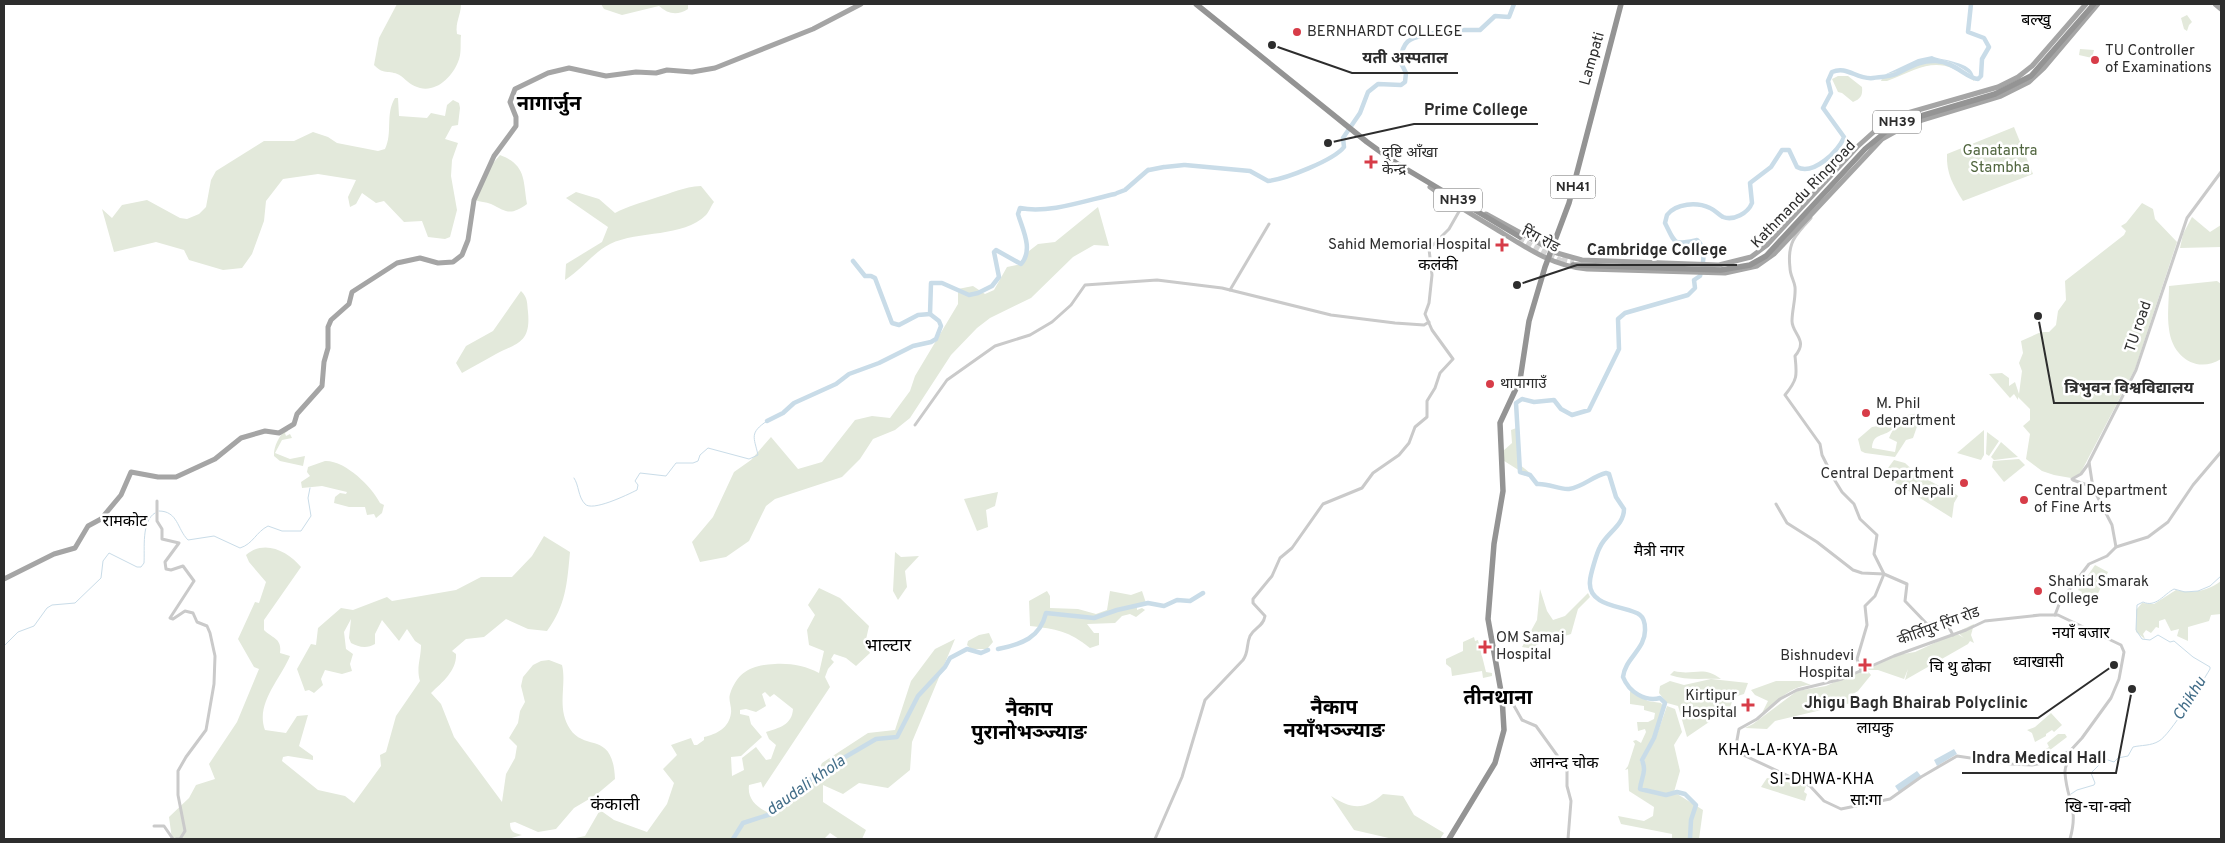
<svg xmlns="http://www.w3.org/2000/svg" width="2225" height="843" font-family="Overpass,'Noto Sans Devanagari',sans-serif">
<rect width="100%" height="100%" fill="#fff"/>
<g fill="#e3e9db" fill-rule="evenodd">
<path d="M397,4H461C461,15 455,22 457,34L461,35C460,43 462,54 458,62C452,77 437,92 420,88C412,86 407,81 401,76C391,69 384,76 374,65L379,38Z"/>
<path d="M601,4H688V9C677,16 668,14 659,6L622,15L604,9Z"/>
<polygon points="2187,15 2192,22 2189,25 2187,31 2184,29 2181,18"/>
<polygon points="2080,49 2094,50 2092,58 2079,55"/>
<path d="M1936,60L1950,62L1974,78V81C1938,54 1925,66 1887,81H1881L1883,76L1925,61Z"/>
<path d="M1838,76H1848L1862,87C1863,96 1860,99 1853,102L1842,93L1838,92L1832,79Z"/>
<path d="M395,98H398L399,116L427,118L431,113L445,116L447,105L453,100L459,103L460,108L458,125L452,126L445,139L458,143L452,160L451,176L457,210L450,237L445,239L428,237L422,221L404,222L384,201L376,203L362,193L356,204L350,207L348,197L356,180L318,174L283,179L266,201L264,221L252,254L242,268L223,270L189,260L184,250L156,242L114,252L102,209L112,218L122,205L147,200L180,218L187,219L199,214L206,207L211,180L216,171L264,141H294L313,132L328,137L337,143L378,151L385,149C393,133 385,114 395,98Z"/>
<path d="M2014,127L2033,174L1963,201C1953,185 1946,173 1947,154Z"/>
<path d="M500,155C526,165 523,179 527,204C510,216 507,212 491,204C486,202 480,202 475,200L489,168Z"/>
<path d="M701,186L714,202C711,206 709,212 706,215C683,238 639,230 610,244C594,252 581,270 565,280L566,264L602,242L608,227L566,198L576,192L599,199L615,213C628,206 641,203 655,198C672,193 683,187 701,186Z"/>
<polygon points="2142,203 2153,209 2155,219 2177,242 2135,369 2080,474 2071,478 2054,475 2042,471 2026,459 2030,434 2023,426 2030,420 2030,409 2018,397 2018,400 2014,394 2010,398 1989,374 2002,373 2009,378 2009,386 2015,382 2019,394 2022,371 2019,363 2023,353 2021,341 2041,332 2049,332 2056,325 2058,311 2066,300 2065,281 2124,235 2126,231 2121,226 2126,223"/>
<polygon points="1098,207 1109,246 1094,245 1073,257 1031,298 990,318 977,328 951,355 910,418 895,430 873,439 860,459 842,477 775,499 766,506 749,541 726,557 700,562 692,542 713,517 734,472 751,460 771,437 798,469 822,462 855,420 872,416 890,418 910,391 915,376 958,304 958,289 973,286 985,294 994,290 1007,267 1022,264 1029,251 1038,244 1055,242"/>
<polygon points="2192,217 2210,232 2221,225 2221,247 2180,248 2183,234"/>
<path d="M2217,281L2221,284V359C2197,374 2172,357 2169,329C2167,315 2169,300 2169,286Z"/>
<path d="M521,291C528,298 527,303 528,312C531,343 517,343 496,354C485,360 473,367 462,373L456,363L466,346L493,331Z"/>
<path d="M1919,413L1920,417C1905,415 1900,422 1890,431C1881,437 1873,434 1872,448L1895,452L1897,442L1889,438C1894,425 1905,415 1920,418L1913,438L1906,440L1895,457L1865,453L1861,451L1858,439L1872,427L1884,425L1885,426L1902,416Z"/>
<polygon points="1519,427 1517,450 1519,464 1530,473 1531,478 1501,459 1503,451 1512,443 1511,430"/>
<path d="M287,429L288,431L285,433L286,436L290,434L292,438L282,440L275,453L290,459L305,456L303,466L280,461L274,456C273,447 280,434 287,429Z"/>
<polygon points="1984,430 1984,455 1981,460 1957,453"/>
<polygon points="1987,432 1999,441 1989,456 1986,454"/>
<polygon points="2001,442 2018,457 1994,460 1991,457"/>
<polygon points="2019,459 2025,465 2004,482 1992,467 1993,461"/>
<polygon points="1894,460 1905,463 1917,474 1943,488 1948,488 1958,496 1954,503 1952,518 1891,480 1888,468"/>
<path d="M325,461C345,460 372,487 380,503L384,505L382,513L376,518L374,514L367,515L365,507H349L334,503L335,497L340,493L346,494L347,492L322,486L302,488L301,482L310,476L307,472L308,467Z"/>
<polygon points="998,492 995,506 986,510 988,527 977,531 964,499"/>
<path d="M544,536L570,552C567,584 566,605 547,631L528,629L506,619L484,637L466,639L452,651L456,654C457,670 443,682 431,693L441,704L454,737L502,802L506,774L515,758L517,746L509,738L518,723L520,711L525,702L521,686L523,677L533,665L541,661L549,660L562,665C567,685 556,708 570,729C585,752 613,730 615,779L596,795L574,808L556,829L538,832L515,822L510,823C510,832 514,833 522,835L508,839H172L169,817L189,798L196,785L215,779L209,764L237,722L259,669L254,667L238,639L255,602L259,603L266,582L249,562L246,555C264,539 288,551 301,567L264,620V630C273,639 282,638 280,653L290,656C281,678 255,704 265,730L286,733L297,716L308,715L299,746L313,756V760L288,756L283,757L282,761L318,790L345,796L354,803L381,766L380,755L386,752L396,716L420,681C416,668 421,659 421,645L415,641L407,629L399,641L382,620L375,634V644C367,649 358,647 351,643L349,638L351,619L344,632L346,649L353,654L350,664L352,671L342,674L325,670L321,679L323,685L314,693L309,690L305,691L297,669L311,644L316,645L318,628L341,608L353,610L387,597L392,601L456,590L481,577H512L532,556Z"/>
<polygon points="895,552 901,557 919,556 905,571 907,587 898,600 893,591"/>
<polygon points="2095,565 2108,572 2094,602 2080,596 2082,592 2078,590"/>
<path d="M2221,581V614L2211,615L2209,621L2188,627V641L2177,636L2179,629L2171,631L2165,619L2159,621V628L2156,627L2151,633L2146,630L2143,634L2145,639L2136,632V610L2142,603L2154,604L2176,590C2192,594 2208,591 2221,581Z"/>
<path d="M819,588L840,598L869,626L865,644L870,653L856,666L846,658L834,654L831,659L834,662L828,669L825,677L830,687L763,788L761,782L749,785C747,800 758,808 771,814L784,808L813,782L822,763L868,733L895,730L911,681L935,649L955,639L912,742L910,770L888,788L859,783L843,794L823,785V802L866,830L862,839H839L830,833L824,839H571L585,836L600,810L614,820L647,832L667,804L674,783L663,769L677,755L671,745L691,738L694,745H697L704,740V737C717,734 729,728 731,713C732,707 728,700 730,694C738,671 752,665 775,664C790,663 806,666 819,673L824,651L809,645L807,630L815,615L808,605ZM765,692L770,697L774,694L793,709C792,725 779,728 766,732L769,739L776,745L771,759L766,760L756,747L742,758L744,770L732,776L731,757L741,756L762,737L751,724L749,716L740,714V710L746,709L756,712L766,706L762,694Z"/>
<polygon points="1540,589 1547,611 1553,620 1565,616 1588,593 1590,597 1578,609 1571,634 1536,645 1539,650 1522,647 1537,620"/>
<path d="M1047,591L1050,596V608L1078,609L1096,614L1107,610L1110,591L1131,595L1142,591L1146,603L1137,606V610L1142,608L1145,610L1136,617L1130,614L1122,616L1115,623L1087,624L1094,633H1099V645L1090,648C1069,631 1056,629 1030,626L1029,601Z"/>
<polygon points="1974,624 1971,635 1974,643 1970,641 1968,644 1905,680 1908,669 1904,679 1878,670 1868,670 1867,668 1891,656 1915,652 1956,633 1964,638 1957,632"/>
<polygon points="989,633 993,642 987,649 971,649 967,645 968,641 979,635"/>
<polygon points="1474,637 1475,641 1478,640 1486,672 1492,673 1492,676 1483,678 1482,671 1452,676 1451,668 1446,664 1446,659 1463,651 1463,642"/>
<polygon points="1865,668 1871,675 1858,691 1853,694 1851,703 1775,721 1767,729 1745,728 1753,724 1797,691 1826,686"/>
<path d="M1674,671C1694,676 1703,665 1721,679C1703,678 1687,681 1670,675Z"/>
<polygon points="1711,679 1748,683 1744,694 1734,697 1730,707 1725,706 1721,710 1713,711 1709,722 1687,737 1678,706 1667,703 1659,693 1660,686 1670,681 1684,685"/>
<path d="M1776,681H1801L1811,685C1791,685 1777,702 1762,713L1768,701L1755,695L1751,690Z"/>
<polygon points="1630,691 1648,701 1661,703 1664,708 1654,738 1640,762 1644,760 1656,737 1667,706 1675,709 1682,732 1674,745 1680,771 1674,792 1703,810 1699,839 1672,839 1672,834 1621,824 1618,816 1644,821 1653,816 1654,807 1629,791 1628,769 1625,770 1628,766 1635,744 1633,741 1636,740 1641,743 1646,732 1645,729 1638,731 1637,722 1648,722 1654,719 1655,713 1644,710 1644,706 1630,704"/>
<polygon points="2051,713 2062,725 2054,732 2052,730 2046,734 2046,736 2035,742 2032,733 2027,730 2035,727"/>
<polygon points="2058,734 2065,734 2067,737 2050,750 2052,754 2038,754 2049,747 2047,743"/>
<polygon points="1767,778 1806,786 1804,792 1807,794 1805,801 1761,787"/>
<path d="M1383,794L1403,796L1414,815L1444,833L1440,839H1393L1354,830L1331,796C1351,809 1364,811 1383,794Z"/>
</g>
<g fill="#c9dce8">
<path d="M1932,56C1942,61 1972,61 1974,77C1933,45 1926,65 1884,75L1918,59Z"/>
<polygon points="1954,749 1957,754 1937,766 1934,760"/>
<polygon points="1917,771 1921,776 1899,792 1895,786"/>
</g>
<g fill="none" stroke-linecap="round" stroke-linejoin="round">
<g stroke="#c9dce8" stroke-width="1">
<path d="M574,478C579,485 578,497 585,504C592,512 627,495 637,490L638,485L635,481L640,473L666,476L676,463H693L698,461L700,455L708,448L749,459L758,455C754,437 749,433 767,421"/>
<path d="M159,511C178,511 177,529 188,540L214,536L240,548C253,544 256,532 268,526L282,531H301L311,516L308,498L310,488"/>
<path d="M4,646L18,632L34,626L47,608L52,605L75,603L101,578L103,561L109,553L137,567H141L144,563C145,549 141,521 155,513"/>
<path d="M2071,794L2077,790L2094,785L2095,783L2091,773L2105,759L2114,762L2118,758L2128,756L2133,747C2141,745 2151,746 2159,741C2170,735 2201,684 2210,669V667L2193,657L2174,641L2170,642L2158,635L2150,640L2142,639L2136,630L2137,605L2143,602C2156,608 2164,594 2174,589L2185,592L2198,591L2210,586L2221,576"/>
</g>
<g stroke="#c9dce8" stroke-width="4.5">
<path d="M1185,165L1250,171L1268,181C1286,179 1334,160 1344,147L1343,138L1360,113L1368,92L1378,84L1401,85L1405,82L1406,73L1400,61C1404,35 1413,39 1434,33C1439,32 1445,28 1449,26L1462,30H1480L1495,16L1509,17L1514,4"/>
<polyline points="1165,167 1184,165"/>
<polyline points="1149,170 1164,167"/>
<polyline points="1117,193 1125,190 1148,170"/>
<path d="M853,261L865,276H871L875,278L892,323L899,325L918,315L930,314L931,283H942L969,295L978,293L992,286L999,277L994,252L996,250L1021,264C1034,250 1022,228 1018,214L1020,208C1049,214 1087,200 1115,194"/>
<polyline points="767,421 783,413 794,403 836,384 849,374 879,363 913,346 931,342 936,339 941,326 939,321 930,314"/>
<path d="M998,649C1022,644 1040,638 1046,613L1094,618L1117,610L1148,603L1164,606L1177,600L1190,601L1203,593"/>
<polyline points="733,839 743,823 771,814 818,773 876,739 897,737 918,696 945,667 950,658 967,649 981,653 988,650"/>
<path d="M1690,839L1691,820L1696,805L1685,794L1677,792L1666,795L1640,789C1641,778 1647,772 1642,760L1654,738L1665,703L1660,698C1645,702 1629,692 1623,677C1625,658 1646,649 1645,629C1645,625 1644,618 1640,615C1629,606 1587,608 1590,581C1590,576 1597,552 1600,547C1606,533 1624,526 1624,509L1616,497L1609,474L1606,473C1593,476 1583,487 1569,489C1560,490 1548,483 1537,484L1530,475L1520,472L1516,403L1522,399L1534,402L1554,400L1561,409L1572,415L1589,410L1619,349L1618,319L1625,313L1688,295L1695,288L1694,280L1700,276C1704,265 1706,248 1697,240C1673,245 1676,245 1665,223L1667,215C1676,203 1697,202 1710,208C1715,210 1718,214 1723,217C1734,221 1748,213 1752,203L1750,183L1771,167L1782,150H1789L1797,167C1813,176 1839,151 1844,137L1823,108L1831,93L1828,81L1832,72C1847,65 1857,80 1873,78C1880,77 1889,77 1896,74C1909,68 1920,60 1936,61C1955,62 1967,79 1978,79L1981,76L1982,59L1989,47L1984,38L1968,32L1971,4"/>
</g>
<g stroke="#d5d5d5" stroke-width="5.5" stroke-dasharray="5.5 3" stroke-linecap="butt">
<polyline points="1519,239 1564,262"/>
<polyline points="1562,259 1574,262"/>
</g>
<g stroke="#cacaca" stroke-width="3">
<path d="M1810,216L1811,218C1795,235 1787,243 1790,268C1790,275 1794,280 1795,287C1796,298 1792,310 1792,321C1792,334 1809,340 1795,356C1797,375 1798,379 1785,395L1820,444L1822,455L1834,479L1842,492L1854,504L1860,519L1877,535L1874,554L1884,574L1875,596L1865,606L1867,625L1857,659L1861,671"/>
<polyline points="1230,290 1269,224"/>
<polyline points="915,425 947,380 995,346 1030,335 1052,322 1071,305 1085,285 1157,280 1222,288 1331,315 1395,323 1424,325 1429,322"/>
<polyline points="2072,479 2081,474 2089,463"/>
<polyline points="2073,480 2093,487"/>
<polyline points="157,501 157,521 162,529 162,539 179,543 165,562 166,569 171,570 183,566 194,581 170,618 173,619 185,611 193,613 197,622 207,626 210,633 215,656 214,684 206,730 186,757 178,771 178,795 185,831 180,839 176,839"/>
<polyline points="1776,504 1787,523 1817,542 1853,570 1862,573 1884,574 1907,584 1905,601 1927,624 1941,620 1946,622 1953,635"/>
<polyline points="2116,547 2112,525 2093,488 2089,462 2136,370 2187,218 2221,172"/>
<polygon points="2040,615 2058,615 2121,645 2124,652 2119,679 2111,698 2082,738 2070,751 2048,762 2032,765 2011,764 1957,756 1921,777 1890,799 1841,809 1824,801 1810,786 1739,753 1737,740 1739,729 1757,719 1780,699 1797,690 1842,679 1894,656 1966,630 1985,621"/>
<polyline points="2055,615 2060,602 2089,564 2107,556 2116,547 2148,537 2168,522 2193,485 2221,452"/>
<polyline points="1502,697 1513,704 1522,720 1536,726 1567,769 1567,786 1571,801 1568,839"/>
<path d="M2070,751C2071,759 2064,765 2065,773C2067,802 2079,807 2070,839"/>
<polyline points="154,826 164,826 173,839"/>
<path d="M1155,839L1182,777L1205,700L1243,660C1249,652 1246,645 1250,636C1255,627 1263,627 1265,616L1253,603V599L1272,576L1280,558L1292,548L1323,504L1362,488L1373,473L1399,455L1409,443L1415,427L1427,417V401L1435,388L1440,373L1453,359L1432,330L1425,314L1429,303L1432,275L1429,249L1449,229L1461,208"/>
</g>
<g stroke="#a5a5a5" stroke-width="5">
<polyline points="2215,4 2221,9"/>
<path d="M1430,187C1451,202 1474,216 1496,229C1525,247 1552,266 1587,269L1725,273L1757,266L1774,254L1882,139L1909,124L2001,96L2029,82L2044,68L2098,4"/>
<polyline points="1454,195 1475,207"/>
<polyline points="1486,214 1557,253 1582,260 1719,265 1751,257 1767,245 1857,147 1877,129 1904,114 1998,87 2018,77 2032,66 2086,4"/>
<polyline points="4,579 54,554 75,548 88,526 101,519 121,495 131,472 158,477 176,477 215,459 241,438 265,431 279,433 294,424 297,414 322,386 324,362 328,348 328,327 331,320 349,304 352,292 397,263 420,258 438,263 453,262 462,255 468,240 474,200 494,156 516,126 516,117 510,102 515,89 548,73 569,68 606,76 636,72 656,73 667,70 692,72 715,68 813,29 861,4"/>
</g>
<g stroke="#949494" stroke-width="5.5">
<polyline points="1196,4 1367,142 1396,163 1520,237"/>
<polyline points="1573,265 1721,270 1750,265 1766,256 1865,149 1889,129 1914,118 1995,94 2031,76 2094,4"/>
<polyline points="1449,839 1495,763 1504,730 1502,697 1488,619 1494,544 1503,491 1500,423 1520,380 1529,321 1545,267 1569,203 1621,4"/>
</g>
</g>
<g fill="#d73c48" stroke="#fff" stroke-width="2">
<circle cx="1297" cy="32" r="5"/>
<circle cx="2095" cy="60" r="5"/>
<path d="M1368.5 154.5h5v5h5v5h-5v5h-5v-5h-5v-5h5z"/>
<path d="M1499.5 237.5h5v5h5v5h-5v5h-5v-5h-5v-5h5z"/>
<circle cx="1490" cy="384" r="5"/>
<circle cx="1866" cy="413" r="5"/>
<circle cx="1964" cy="483" r="5"/>
<circle cx="2024" cy="500" r="5"/>
<circle cx="2038" cy="591" r="5"/>
<path d="M1482.5 639.5h5v5h5v5h-5v5h-5v-5h-5v-5h5z"/>
<path d="M1862.5 657.5h5v5h5v5h-5v5h-5v-5h-5v-5h5z"/>
<path d="M1745.5 697.5h5v5h5v5h-5v5h-5v-5h-5v-5h5z"/>
</g>
<g text-anchor="middle" dominant-baseline="central" stroke-width="5" stroke-linejoin="round" paint-order="stroke">
<g fill="#fff" stroke="#6c6c6c" stroke-width="1">
<rect x="1873" y="110.5" width="48" height="23" rx="4"/>
<rect x="1550.5" y="175.5" width="45" height="23" rx="4"/>
<rect x="1434" y="188.5" width="48" height="23" rx="4"/>
</g>
<g font-size="14" font-weight="bold" fill="#2d2d2d">
<text x="1897" y="122">NH39</text>
<text x="1573" y="187">NH41</text>
<text x="1458" y="200">NH39</text>
</g>
<g font-size="15" fill="#2d2d2d" stroke="#fff" text-anchor="start">
<text x="1307" y="32">BERNHARDT COLLEGE</text>
<text x="2105" y="51">TU Controller<tspan x="2105" dy="17">of Examinations</tspan></text>
<text x="1382" y="153">द्ष्टि आँखा<tspan x="1382" dy="17">केन्द्र</tspan></text>
<text x="1491" y="245" text-anchor="end">Sahid Memorial Hospital</text>
<text x="1500" y="384">थापागाउँ</text>
<text x="1876" y="404">M. Phil<tspan x="1876" dy="17">department</tspan></text>
<text x="1954" y="474" text-anchor="end">Central Department<tspan x="1954" dy="17">of Nepali</tspan></text>
<text x="2034" y="491">Central Department<tspan x="2034" dy="17">of Fine Arts</tspan></text>
<text x="2048" y="582">Shahid Smarak<tspan x="2048" dy="17">College</tspan></text>
<text x="1496" y="638">OM Samaj<tspan x="1496" dy="17">Hospital</tspan></text>
<text x="1854" y="656" text-anchor="end">Bishnudevi<tspan x="1854" dy="17">Hospital</tspan></text>
<text x="1737" y="696" text-anchor="end">Kirtipur<tspan x="1737" dy="17">Hospital</tspan></text>
</g>
<g font-size="15" fill="#2d2d2d" stroke="#fff">
<text transform="translate(1593 59) rotate(-74)">Lampati</text>
<text transform="translate(1804 195) rotate(-46)">Kathmandu Ringroad</text>
<text transform="translate(1540 240) rotate(28)">रिंग रोड</text>
<text transform="translate(2139 327) rotate(-71)">TU road</text>
<text transform="translate(1939 627) rotate(-20)">कीर्तिपुर रिंग रोड</text>
</g>
<g font-size="15" fill="#50653e" stroke="#fff">
<text x="2000" y="151">Ganatantra<tspan x="2000" dy="17">Stambha</tspan></text>
</g>
<g font-size="16" fill="#000" stroke="#fff">
<text x="2036" y="21">बल्खु</text>
<text x="1438" y="266">कलंकी</text>
<text x="125" y="522">रामकोट</text>
<text x="1659" y="552">मैत्री नगर</text>
<text x="2081" y="634">नयाँ बजार</text>
<text x="2038" y="663">ध्वाखासी</text>
<text x="1960" y="668">चि थु ढोका</text>
<text x="1875" y="729">लायकु</text>
<text x="1778" y="751">KHA-LA-KYA-BA</text>
<text x="1564" y="764">आनन्द चोक</text>
<text x="1822" y="780">SI-DHWA-KHA</text>
<text x="1866" y="801">सा:गा</text>
<text x="2098" y="808">खि-चा-क्वो</text>
</g>
<g font-size="16" font-style="italic" fill="#426d88" stroke="#fff">
<text transform="translate(2190 699) rotate(-58)">Chikhu</text>
<text transform="translate(806 786) rotate(-35)">daudali khola</text>
</g>
<g font-size="18" fill="#000" stroke="#fff">
<text x="888" y="646">भाल्टार</text>
<text x="615" y="805">कंकाली</text>
</g>
<g font-size="20" font-weight="bold" fill="#000" stroke="#fff">
<text x="549" y="105">नागार्जुन</text>
<text x="1498" y="699">तीनथाना</text>
<text x="1334" y="709">नैकाप<tspan x="1334" dy="23">नयाँभञ्ज्याङ</tspan></text>
<text x="1029" y="711">नैकाप<tspan x="1029" dy="23">पुरानोभञ्ज्याङ</tspan></text>
</g>
</g>
<path fill="none" stroke="#2d2d2d" stroke-width="2" d="M1272 45L1352 73H1458M1328 143L1414 124H1538M1517 285L1577 265H1737M2038 316L2054 403H2204M2114 665L2038 718H1793M2132 689L2116 773H1962"/>
<g fill="#2d2d2d" stroke="#fff" stroke-width="2">
<circle cx="1272" cy="45" r="5"/>
<circle cx="1328" cy="143" r="5"/>
<circle cx="1517" cy="285" r="5"/>
<circle cx="2038" cy="316" r="5"/>
<circle cx="2114" cy="665" r="5"/>
<circle cx="2132" cy="689" r="5"/>
</g>
<g font-size="16" text-anchor="middle" font-weight="bold" fill="#2d2d2d" stroke="#fff" stroke-width="5" stroke-linejoin="round" paint-order="stroke">
<text x="1405" y="63">यती अस्पताल</text>
<text x="1476" y="115">Prime College</text>
<text x="1657" y="255">Cambridge College</text>
<text x="2129" y="393">त्रिभुवन विश्वविद्यालय</text>
<text x="1916" y="708">Jhigu Bagh Bhairab Polyclinic</text>
<text x="2039" y="763">Indra Medical Hall</text>
</g>
<rect width="2225" height="843" fill="none" stroke="#2d2d2d" stroke-width="10"/>
</svg>
